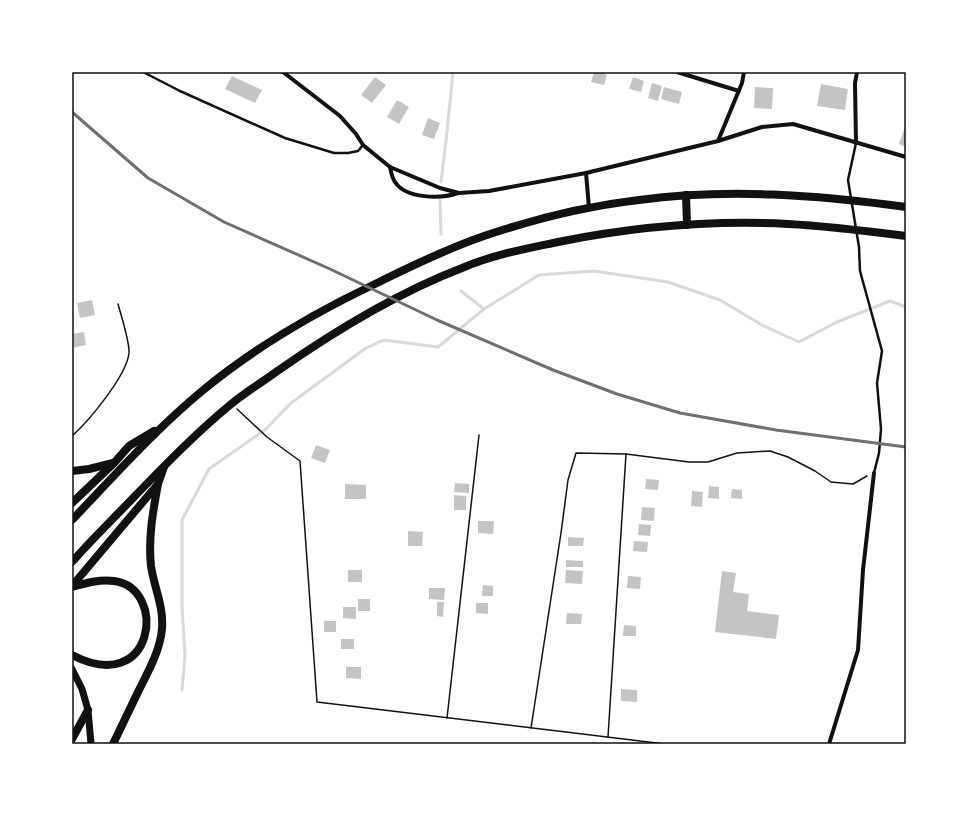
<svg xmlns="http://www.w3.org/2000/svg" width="978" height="816" font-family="Helvetica,sans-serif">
<rect width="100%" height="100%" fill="#fff"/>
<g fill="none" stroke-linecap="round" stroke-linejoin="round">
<g stroke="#d9d9d9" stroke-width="3">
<polyline points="441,182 446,141 453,72"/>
<polyline points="440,200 441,234"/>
<polyline points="461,291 484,309"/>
<polyline points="182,690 185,655 182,606 182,520 209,469 266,429 291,403 366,348 384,340 438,347 484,309 539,275 594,271 668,282 720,300 762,325 799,342 837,322 890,301 906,307"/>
</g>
</g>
<g fill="#c4c4c4">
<polygon points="594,72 603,72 603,73 607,75 604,85 591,82"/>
<polygon points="232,76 262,90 255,103 225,89"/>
<polygon points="375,77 386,85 372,103 361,95"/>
<polygon points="633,77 644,81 641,92 629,89"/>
<polygon points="652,83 662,86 658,101 648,98"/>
<polygon points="821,84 848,89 845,110 817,106"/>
<polygon points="664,87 682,92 679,104 661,99"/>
<polygon points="755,87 773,88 772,109 754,108"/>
<polygon points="397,100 409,107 399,124 387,117"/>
<polygon points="428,118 440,123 434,139 422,135"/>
<polygon points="906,124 906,147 899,144"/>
<polygon points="92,300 95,315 80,318 77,303"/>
<polygon points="84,332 86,345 72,348 72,334"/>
<polygon points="316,445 330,450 325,463 311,458"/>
<polygon points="646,479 659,480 658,490 645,489"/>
<polygon points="455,483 469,484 469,493 454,492"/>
<polygon points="345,484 366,485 366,499 345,499"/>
<polygon points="709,486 719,487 719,499 708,498"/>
<polygon points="732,489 742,490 742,499 731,498"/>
<polygon points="692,491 703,492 702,507 691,506"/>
<polygon points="454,495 466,496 466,510 454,510"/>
<polygon points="642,507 655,508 654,521 641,520"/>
<polygon points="478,521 494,521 493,534 478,533"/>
<polygon points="639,524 651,525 650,536 638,535"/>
<polygon points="408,531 423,532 422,546 408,546"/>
<polygon points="568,537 584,538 583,546 568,546"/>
<polygon points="634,541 648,542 647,552 633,551"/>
<polygon points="566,560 583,561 583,567 566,567"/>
<rect x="348" y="570" width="14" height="12"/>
<polygon points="566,570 583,571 582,584 565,583"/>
<polygon points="722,571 736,573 733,592 749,594 747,611 779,615 776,639 715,632"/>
<polygon points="628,576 641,577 640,589 627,588"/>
<polygon points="483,585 493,586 493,596 482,596"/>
<polygon points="429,588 445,588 444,600 429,599"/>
<rect x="358" y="599" width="12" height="12"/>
<polygon points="437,602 444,602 443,617 437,616"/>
<polygon points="476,603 488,603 488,614 476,613"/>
<polygon points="343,607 356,607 356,619 343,618"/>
<polygon points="567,613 582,614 581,624 566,624"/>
<rect x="324" y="621" width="12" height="11"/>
<polygon points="624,625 636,626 636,636 623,636"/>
<rect x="341" y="639" width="13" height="10"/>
<polygon points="346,667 361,667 361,679 346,678"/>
<polygon points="621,689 637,690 637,702 621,701"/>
</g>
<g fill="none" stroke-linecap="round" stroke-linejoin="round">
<g stroke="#111" stroke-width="1.5">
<polyline points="237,409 267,437 300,461 317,702 665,744"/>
<path d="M72,436C89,421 127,375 129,353C130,343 121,315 118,304"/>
<polyline points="447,718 479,435"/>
<polyline points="531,728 561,533 568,480 576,453 626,454 689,462 708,462 737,453 770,451 788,457 815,471 831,482 853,484 867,476"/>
<polyline points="608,737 626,454"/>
</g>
<g stroke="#111" stroke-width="2.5">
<polyline points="143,72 180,91 285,138 334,153 348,153 358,151 363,145"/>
<polyline points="856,143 848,180 859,247 860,271 882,351 877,383 881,429 879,453 874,473"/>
</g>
<g stroke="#111" stroke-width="4">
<polyline points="283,72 340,116 356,134 363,145 390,167 440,188 459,193 489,191 586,173"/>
<polyline points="677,72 739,91"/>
<polyline points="718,141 762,127 793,124 906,157"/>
<polyline points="856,143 855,83 857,72"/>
<path d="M390,167C391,172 392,178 395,182C406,199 441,199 458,193"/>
<polyline points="589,208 586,173 718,141 742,83 744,72"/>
<polyline points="829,744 858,650 863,570 874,473"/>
</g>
<polyline stroke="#111" stroke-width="7" points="72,669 82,689 88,710 91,744"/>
<g stroke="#111" stroke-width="8">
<polyline points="686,195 687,225"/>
<polyline points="72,471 89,469 113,463"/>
<polyline points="72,503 114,463 129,446 154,431"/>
<path d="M72,520C114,476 155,430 202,391C254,348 312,314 373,285C409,267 446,249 484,236C534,219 587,206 639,200C728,188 818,195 906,207"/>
<path d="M72,562C92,539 114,518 134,497C165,465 196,433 230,405C244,393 261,383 276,372C333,332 397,293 462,268C492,255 525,249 558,242C633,227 711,220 788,224C828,226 867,231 906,236"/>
<polyline points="72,586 158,484 164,467"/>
<path d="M72,587C86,583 100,579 114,581C168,588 155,698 72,655"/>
<polyline points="72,739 88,710"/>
<path d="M113,744C121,727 130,709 138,692C148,672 160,651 162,629C164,607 154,587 151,566C148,538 153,511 158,484"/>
</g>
<polyline stroke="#707070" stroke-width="3" points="72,112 148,178 224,222 330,269 437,320 553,370 617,394 680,413 776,430 906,447"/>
</g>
<rect width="978" height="816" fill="none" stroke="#ffffff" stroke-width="146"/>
<rect x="73" y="73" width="832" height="670" fill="none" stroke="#111" stroke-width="1.5"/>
</svg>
